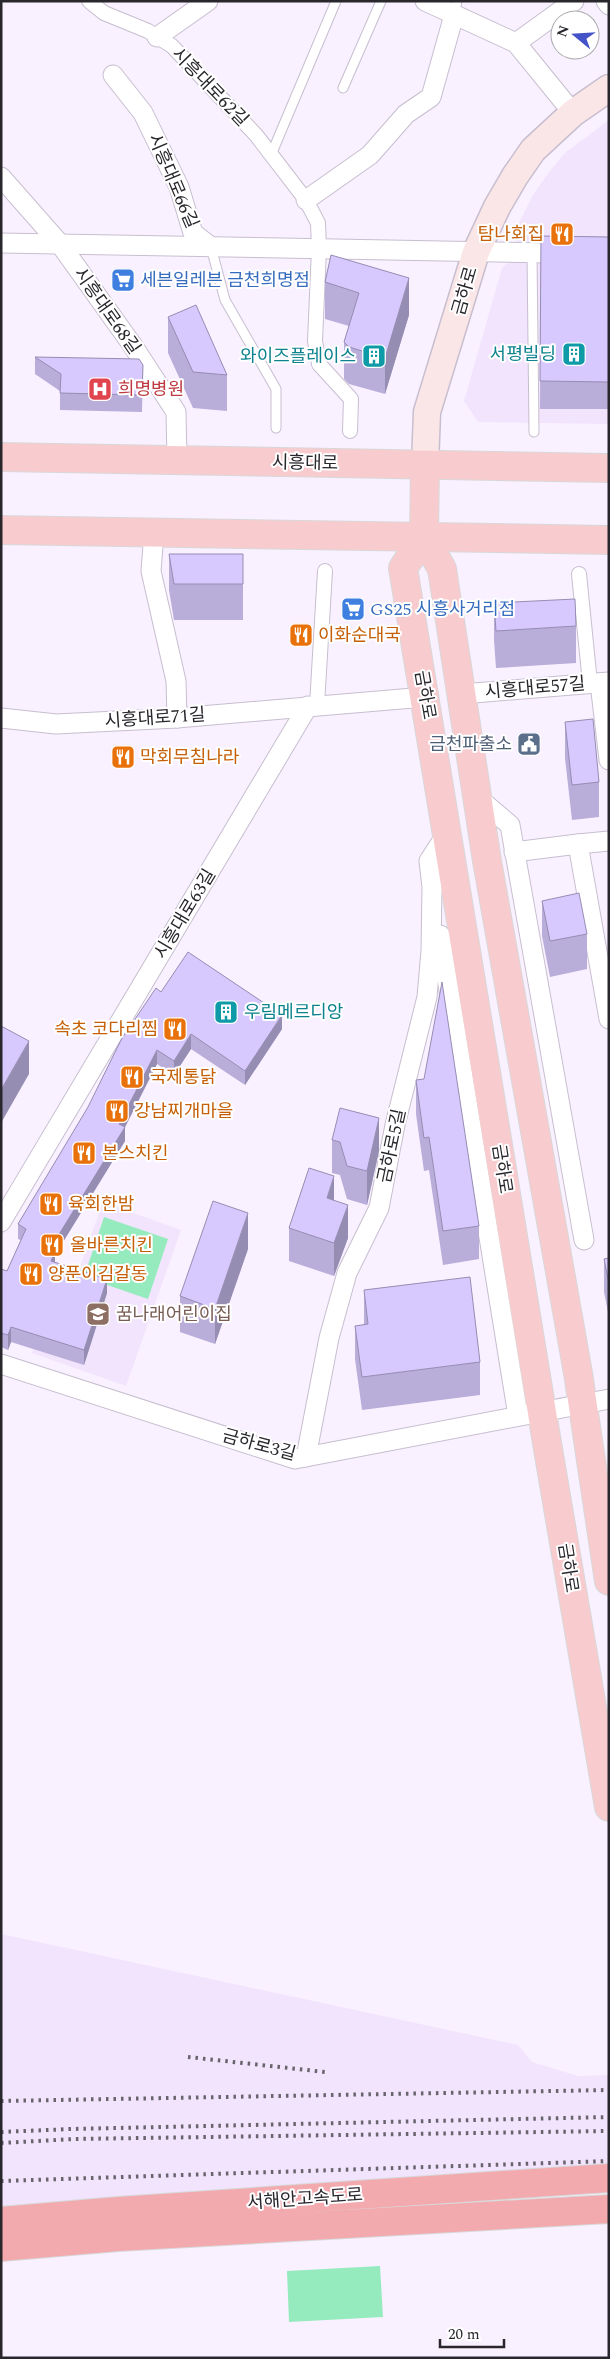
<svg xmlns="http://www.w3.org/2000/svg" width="610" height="2359" font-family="Spectral,'Noto Sans KR',serif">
<rect width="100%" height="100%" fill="#f9f1ff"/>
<g fill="#f1e4fc">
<polygon points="609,120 609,244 518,242 512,237 533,195 549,172 565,153"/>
<polygon points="509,262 609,264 609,424 478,422 464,401 502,268"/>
<polygon points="103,1202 181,1230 126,1386 32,1353 61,1269 77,1275"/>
<polygon points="1,1934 518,2045 532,2062 578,2076 609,2075 609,2183 1,2211"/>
</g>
<g fill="#95ebbd">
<polygon points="104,1217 168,1239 148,1299 84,1277"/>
<polygon points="380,2266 383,2317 289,2322 287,2271"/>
</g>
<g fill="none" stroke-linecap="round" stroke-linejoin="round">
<g stroke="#c7becf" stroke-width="11">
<g id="service">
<polyline points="454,15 457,1"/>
<polyline points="343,88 381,1"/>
<polyline points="271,155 336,1"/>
<polyline points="211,247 225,300 276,389 276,428"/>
<polyline points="532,253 534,432"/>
</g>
</g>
<g stroke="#c7becf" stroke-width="16">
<g id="pedestrian">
<polyline points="89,1 104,13 148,31 172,46 256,135 306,200 318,223 319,249 315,341 319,364 351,399 350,431"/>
<polyline points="579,574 590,683"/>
<polyline points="317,705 325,571"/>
</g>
</g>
<g stroke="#c7becf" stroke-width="21">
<g id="minor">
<polyline points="425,1 516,43 573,113"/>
<polyline points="606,1 609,5"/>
<polyline points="157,37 208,1"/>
<polyline points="516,43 574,1"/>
<polyline points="113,75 143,113 179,187 193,233 211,247"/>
<polyline points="1,177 60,244 133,346 176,412 177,460"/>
<polyline points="306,200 370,155 406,114 431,97 454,15"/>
<polyline points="1,243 609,254"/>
<polyline points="154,533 151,571 176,681 177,718"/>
<polyline points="600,683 609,760"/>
<polyline points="462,694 609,682"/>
<polyline points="1,718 56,724 177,718 425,697"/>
<polyline points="477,797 510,825 584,1240"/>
<polyline points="609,841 578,844 609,1019"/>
<polyline points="514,852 578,844"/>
<polyline points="440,935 518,1416"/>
<polyline points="1,1222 308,706"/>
<polyline points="1,1364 295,1459 609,1399"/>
<polyline points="306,1457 329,1338 347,1273 379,1208 395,1125 427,997 431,951 432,887 429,861 448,832"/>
</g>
</g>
<g stroke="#c7becf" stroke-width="29">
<polyline id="secondary" points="425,465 427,412 476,252 497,207 515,176 533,150 573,113 609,88"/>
</g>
<g stroke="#d8d8d9" stroke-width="30">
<g id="primary">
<polyline points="1,457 609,468"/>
<polyline points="425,465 424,537 442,569 487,861 578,1373 609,1581"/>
<polyline points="1,530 609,540"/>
<polyline points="424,537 403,568 548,1449 609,1807"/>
</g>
</g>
<g stroke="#d8d8d9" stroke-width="30">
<g id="motorway">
<polyline points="1,2221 118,2211 609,2178"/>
<polyline points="1,2247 118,2237 609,2209"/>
</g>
</g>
<use href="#service" stroke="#fff" stroke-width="9"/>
<use href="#pedestrian" stroke="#fff" stroke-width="14"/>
<use href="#minor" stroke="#fff" stroke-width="19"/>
<use href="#secondary" stroke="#fbe6e7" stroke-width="26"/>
<use href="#primary" stroke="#f8cccf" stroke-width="28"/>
<use href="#motorway" stroke="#f3aaaf" stroke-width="28"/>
<g stroke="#68636c" stroke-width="4" stroke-dasharray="2.5 5" stroke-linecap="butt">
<polyline points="188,2057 325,2072"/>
<polyline points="1,2101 609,2090"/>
<polyline points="1,2132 71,2129 609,2117"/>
<polyline points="1,2143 74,2139 609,2131"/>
<polyline points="1,2181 609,2161"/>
</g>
</g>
<g fill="#b9adda">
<polygon points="541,236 609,237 609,409 540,409"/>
<polygon points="331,255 409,315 385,394 349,384 344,379 344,342 349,326 325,319 325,282"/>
<polygon points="168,317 227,375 227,411 193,408 168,353"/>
<polygon points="35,357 143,365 142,412 60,410 60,391 35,374"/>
<polygon points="169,554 243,554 243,620 174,620 169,590"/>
<polygon points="494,603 576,626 576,663 496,668 494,640"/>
<polygon points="565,722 599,782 599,817 572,820 565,758"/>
<polygon points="542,901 587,934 587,969 550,977 542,936"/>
<polygon points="161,992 282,1029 245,1085 191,1049 174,1075 157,1064 125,1127 125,1141 55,1255 55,1262 107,1293 84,1365 11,1342 8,1350 1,1347 1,1269 7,1271 21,1240 18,1239 18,1224"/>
<polygon points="416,1080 479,1226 479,1259 443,1265 429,1170 424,1171 416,1114"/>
<polygon points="332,1140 379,1151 367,1205 347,1199 340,1175 332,1173"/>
<polygon points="334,1201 348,1238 334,1276 289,1261 289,1228"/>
<polygon points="248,1249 215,1344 180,1332 180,1296"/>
<polygon points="609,1258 609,1317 604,1292 604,1259"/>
<polygon points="364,1290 480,1362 480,1395 362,1410 355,1359 355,1326 364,1325"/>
</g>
<g fill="#968db2">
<polygon points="409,278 409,315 385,394 385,358"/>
<polygon points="282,1015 282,1029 245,1085 245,1071"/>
<polygon points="191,1034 191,1049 174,1075 174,1061"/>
<polygon points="29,1041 29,1074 1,1123 1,1090"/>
<polygon points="157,1050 157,1064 125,1127 125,1141 55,1255 55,1266 51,1276 50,1249 119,1124"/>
<polygon points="379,1118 379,1151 367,1205 367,1171"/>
<polygon points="334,1176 334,1209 327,1198"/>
<polygon points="348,1205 348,1238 334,1276 334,1243"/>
<polygon points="248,1213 248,1249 215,1344 215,1309"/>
<polygon points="107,1279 107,1293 84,1365 84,1350"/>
<polygon points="11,1327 11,1342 8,1350 8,1335"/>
</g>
<g fill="#d7c9fe" stroke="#968db2">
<polygon points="541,236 609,237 609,382 540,381"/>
<polygon points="331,255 409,278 385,358 349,347 344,342 359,293 325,282"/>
<polygon points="196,305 227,375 193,372 168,317"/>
<polygon points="35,357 139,359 143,365 142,395 60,393 61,374"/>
<polygon points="169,554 243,554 243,584 174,584"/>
<polygon points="575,599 576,626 496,631 494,603"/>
<polygon points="593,719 599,782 572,785 565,722"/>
<polygon points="579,893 587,934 550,941 542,901"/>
<polygon points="188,952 282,1015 245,1071 191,1034 174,1061 157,1050 119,1124 125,1127 50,1249 55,1252 51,1261 107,1279 84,1350 11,1327 8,1335 1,1333 1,1269 7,1271 26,1229 18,1224 88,1107 121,1040 156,988 161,992"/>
<polygon points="442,982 479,1226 443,1231 429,1137 424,1138 416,1080 424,1079"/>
<polygon points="1,1026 29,1041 1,1090"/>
<polygon points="340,1108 379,1118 367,1171 347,1166 340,1142 332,1140"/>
<polygon points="309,1168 334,1176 327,1198 348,1205 334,1243 289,1228"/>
<polygon points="213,1201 248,1213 215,1309 180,1296"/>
<polygon points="609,1258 609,1284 604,1259"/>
<polygon points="470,1277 480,1362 362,1377 355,1326 368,1324 364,1290"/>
</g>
<defs>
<g id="restaurant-square" transform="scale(1.25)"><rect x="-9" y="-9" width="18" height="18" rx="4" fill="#e8710a" stroke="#fff"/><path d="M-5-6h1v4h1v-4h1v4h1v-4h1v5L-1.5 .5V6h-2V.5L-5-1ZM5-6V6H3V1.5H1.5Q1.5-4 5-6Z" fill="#fff"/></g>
<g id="supermarket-square" transform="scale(1.25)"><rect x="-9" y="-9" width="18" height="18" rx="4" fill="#3f7fe0" stroke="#fff"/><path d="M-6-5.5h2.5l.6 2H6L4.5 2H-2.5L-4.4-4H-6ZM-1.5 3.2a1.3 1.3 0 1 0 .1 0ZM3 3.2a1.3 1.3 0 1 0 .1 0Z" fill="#fff"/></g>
<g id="building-square" transform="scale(1.25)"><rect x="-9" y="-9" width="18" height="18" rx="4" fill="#0f9aa8" stroke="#fff"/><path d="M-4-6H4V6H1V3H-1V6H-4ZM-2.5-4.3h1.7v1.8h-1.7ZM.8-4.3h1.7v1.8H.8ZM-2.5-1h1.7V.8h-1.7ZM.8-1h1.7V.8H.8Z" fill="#fff"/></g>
<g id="hospital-square" transform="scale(1.25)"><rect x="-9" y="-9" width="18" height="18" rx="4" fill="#e0444e" stroke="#fff"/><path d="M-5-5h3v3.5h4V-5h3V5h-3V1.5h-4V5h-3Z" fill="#fff"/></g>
<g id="civic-square" transform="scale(1.25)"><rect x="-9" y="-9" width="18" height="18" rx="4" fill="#5c6f8a" stroke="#fff"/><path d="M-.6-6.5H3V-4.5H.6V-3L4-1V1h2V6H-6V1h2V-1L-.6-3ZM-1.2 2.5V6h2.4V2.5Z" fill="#fff"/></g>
<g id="school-square" transform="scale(1.25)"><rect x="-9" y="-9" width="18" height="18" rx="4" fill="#8d6e63" stroke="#fff"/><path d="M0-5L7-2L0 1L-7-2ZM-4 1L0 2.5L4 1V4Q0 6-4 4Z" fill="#fff"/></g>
</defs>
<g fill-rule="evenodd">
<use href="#restaurant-square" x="562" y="234"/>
<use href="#supermarket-square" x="123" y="280"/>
<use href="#building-square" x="574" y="354"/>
<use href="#building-square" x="374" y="356"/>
<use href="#hospital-square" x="100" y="389"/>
<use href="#supermarket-square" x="353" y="609"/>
<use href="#restaurant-square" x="301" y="635"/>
<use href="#civic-square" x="529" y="744"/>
<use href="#restaurant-square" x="123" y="757"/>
<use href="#building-square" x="226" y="1012"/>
<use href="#restaurant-square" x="175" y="1029"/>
<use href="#restaurant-square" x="132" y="1077"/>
<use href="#restaurant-square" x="117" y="1111"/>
<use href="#restaurant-square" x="84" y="1153"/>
<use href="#restaurant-square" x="51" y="1204"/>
<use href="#restaurant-square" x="52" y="1245"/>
<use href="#restaurant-square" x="31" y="1274"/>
<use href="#school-square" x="98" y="1314"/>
</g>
<g text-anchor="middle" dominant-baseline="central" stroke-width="4" stroke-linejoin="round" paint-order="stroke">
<g font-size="18" fill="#29262c" stroke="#fff">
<text transform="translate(210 87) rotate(46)">시흥대로62길</text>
<text transform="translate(173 181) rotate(67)">시흥대로66길</text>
<text transform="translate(465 291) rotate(-74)">금하로</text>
<text transform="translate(107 311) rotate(55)">시흥대로68길</text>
<text transform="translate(305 463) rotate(1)">시흥대로</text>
<text transform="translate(535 688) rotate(-5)">시흥대로57길</text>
<text transform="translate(425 695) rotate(80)">금하로</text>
<text transform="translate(155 718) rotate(-4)">시흥대로71길</text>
<text transform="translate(185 914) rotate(-59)">시흥대로63길</text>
<text transform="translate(392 1146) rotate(-78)">금하로5길</text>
<text transform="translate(502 1169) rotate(81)">금하로</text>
<text transform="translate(259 1445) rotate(15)">금하로3길</text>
<text transform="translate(568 1568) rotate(81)">금하로</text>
<text transform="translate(305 2199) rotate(-4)">서해안고속도로</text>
</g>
<g font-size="18" fill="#c56008" stroke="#fff" text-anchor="start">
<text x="544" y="234" text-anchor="end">탐나회집</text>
<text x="318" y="635">이화순대국</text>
<text x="140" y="757">막회무침나라</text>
<text x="158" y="1029" text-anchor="end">속초 코다리찜</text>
<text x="150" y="1077">국제통닭</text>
<text x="134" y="1111">강남찌개마을</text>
<text x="102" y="1153">본스치킨</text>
<text x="68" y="1204">육회한밤</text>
<text x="70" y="1245">올바른치킨</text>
<text x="48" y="1274">양푼이김갈동</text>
</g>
<g font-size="18" fill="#366cbe" stroke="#fff" text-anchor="start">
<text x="140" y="280">세븐일레븐 금천희명점</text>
<text x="370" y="609">GS25 시흥사거리점</text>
</g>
<g font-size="18" fill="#0d838f" stroke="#fff" text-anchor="end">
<text x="556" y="354">서평빌딩</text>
<text x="356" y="356">와이즈플레이스</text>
<text x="244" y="1012" text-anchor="start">우림메르디앙</text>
</g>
<g font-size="18" fill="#be3a42" stroke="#fff" text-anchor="start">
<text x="118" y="389">희명병원</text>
</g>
<g font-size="18" fill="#4e5e75" stroke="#fff" text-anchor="end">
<text x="512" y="744">금천파출소</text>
</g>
<g font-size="18" fill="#785e54" stroke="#fff" text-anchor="start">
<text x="116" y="1314">꿈나래어린이집</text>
</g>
</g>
<rect width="610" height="2359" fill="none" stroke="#29262c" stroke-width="5"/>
<g transform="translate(575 35) rotate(288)"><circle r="24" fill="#ffffff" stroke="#a9a8ab"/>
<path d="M0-4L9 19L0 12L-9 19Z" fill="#4453c7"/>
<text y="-8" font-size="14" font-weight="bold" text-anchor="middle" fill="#29262c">N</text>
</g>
<path d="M440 2339v8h64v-8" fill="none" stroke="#29262c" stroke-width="2.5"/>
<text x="448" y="2339" font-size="15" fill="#29262c" stroke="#ffffff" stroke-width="4" paint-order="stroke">20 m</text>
</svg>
